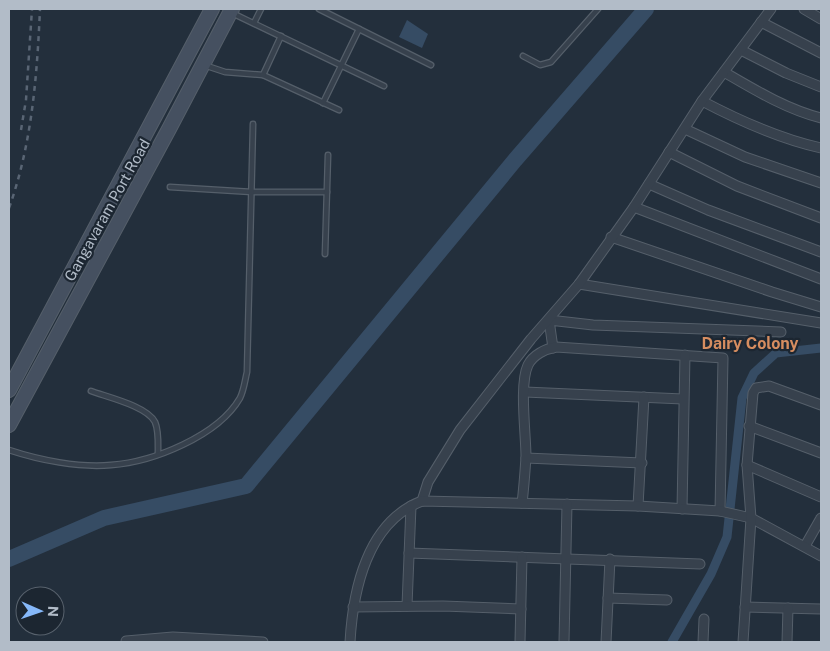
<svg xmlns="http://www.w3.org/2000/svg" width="830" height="651" font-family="'Public Sans',sans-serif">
<rect width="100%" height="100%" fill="#232f3c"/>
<polygon fill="#364c64" points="407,20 428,34 422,48 399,37"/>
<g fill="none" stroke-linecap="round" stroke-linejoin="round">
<polyline stroke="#364c64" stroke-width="9" points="672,642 711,574 727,537 742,398 754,373 776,353 821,348"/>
<polyline stroke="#364c64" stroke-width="16" points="9,559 104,518 246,486 515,160 646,9"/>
<g stroke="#555f6a" stroke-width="7">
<g id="lane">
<polyline points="319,9 431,65"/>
<polyline points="232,13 384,86"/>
<polyline points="254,23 261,9"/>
<polyline points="523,56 540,65 551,62 598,9"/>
<polyline points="204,65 225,72 263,75 339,110"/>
<polyline points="263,75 281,36"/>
<polyline points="323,103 359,29"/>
<polyline points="170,187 252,192 327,192"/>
<polyline points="325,254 328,155"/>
<path d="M91,391C107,397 147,406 155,422C159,431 158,444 158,454"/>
<path d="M9,450C39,460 79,468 111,465C153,462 218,436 240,398C244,390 245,380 247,372L253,124"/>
</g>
</g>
<g stroke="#555f6a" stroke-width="11">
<g id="street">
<polyline points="804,9 821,19"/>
<polyline points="761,22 821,53"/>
<polyline points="741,50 786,73 821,87"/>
<path d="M724,72C755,90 786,109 821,118"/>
<path d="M702,101C740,121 780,139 821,148"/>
<polyline points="685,129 745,157 821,183"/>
<polyline points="669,152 737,186 821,218"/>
<polyline points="649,184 708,210 821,252"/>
<polyline points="634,207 821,279"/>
<polyline points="611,237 772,292 821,307"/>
<polyline points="579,284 821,323"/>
<polyline points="553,348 549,320 593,325 781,332"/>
<polyline points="525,392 683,399"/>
<polyline points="749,426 821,453"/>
<polyline points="526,458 642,463"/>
<polyline points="747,465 821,497"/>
<polyline points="422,501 428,482 460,430 531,339 579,284 634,207 702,101 771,9"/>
<path d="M522,503C524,487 525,472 526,457C526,434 519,384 528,365C533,355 545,349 556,347L723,358L720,511"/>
<polyline points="638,506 644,397"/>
<polyline points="682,509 685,355"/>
<polyline points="805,546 821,518"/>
<polyline points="409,553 700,564"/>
<polyline points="608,598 667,600"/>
<polyline points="407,606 411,506"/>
<polyline points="353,607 443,606 521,609"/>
<polyline points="745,607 821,609"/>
<polyline points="126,641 173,637 263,642"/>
<path d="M350,642C353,590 367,522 422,501L638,506L720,511L751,518L821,556"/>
<polyline points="520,642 522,557"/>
<polyline points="564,642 567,504"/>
<polyline points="606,642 610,559"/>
<polyline points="703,642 704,619"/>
<polyline points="743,642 751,518 747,465 753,393 756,388 769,386 821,405"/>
<polyline points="787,642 788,608"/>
</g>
</g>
<g stroke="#555f6a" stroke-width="16">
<g id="secondary">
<polyline points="9,390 212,9"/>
<polyline points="9,425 169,129 232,9"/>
</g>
</g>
<use href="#lane" stroke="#37414d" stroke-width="4.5"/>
<use href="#street" stroke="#37414d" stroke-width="9"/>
<use href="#secondary" stroke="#455060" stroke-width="14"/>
<g stroke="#596574" stroke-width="2.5" stroke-dasharray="5 5" stroke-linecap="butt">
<polyline points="21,130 26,100 32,9"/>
<path d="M9,208C32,144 37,76 40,9"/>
</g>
</g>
<g text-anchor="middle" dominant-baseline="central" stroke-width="4.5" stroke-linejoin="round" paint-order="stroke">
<g font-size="15" fill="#b2bcc8" stroke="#1c2631">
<text transform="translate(107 210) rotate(-61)">Gangavaram Port Road</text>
</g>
<g font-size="16" font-weight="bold" fill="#d68d60" stroke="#1c2631">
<text x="750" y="343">Dairy Colony</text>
</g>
</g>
<rect width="830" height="651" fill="none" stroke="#b2bcc8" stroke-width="20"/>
<g transform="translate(40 611) rotate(92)"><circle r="24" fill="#1c2631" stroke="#58626d"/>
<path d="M0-4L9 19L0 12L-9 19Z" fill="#86b8f9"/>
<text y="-8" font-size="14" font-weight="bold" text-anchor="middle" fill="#b2bcc8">N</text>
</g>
</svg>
